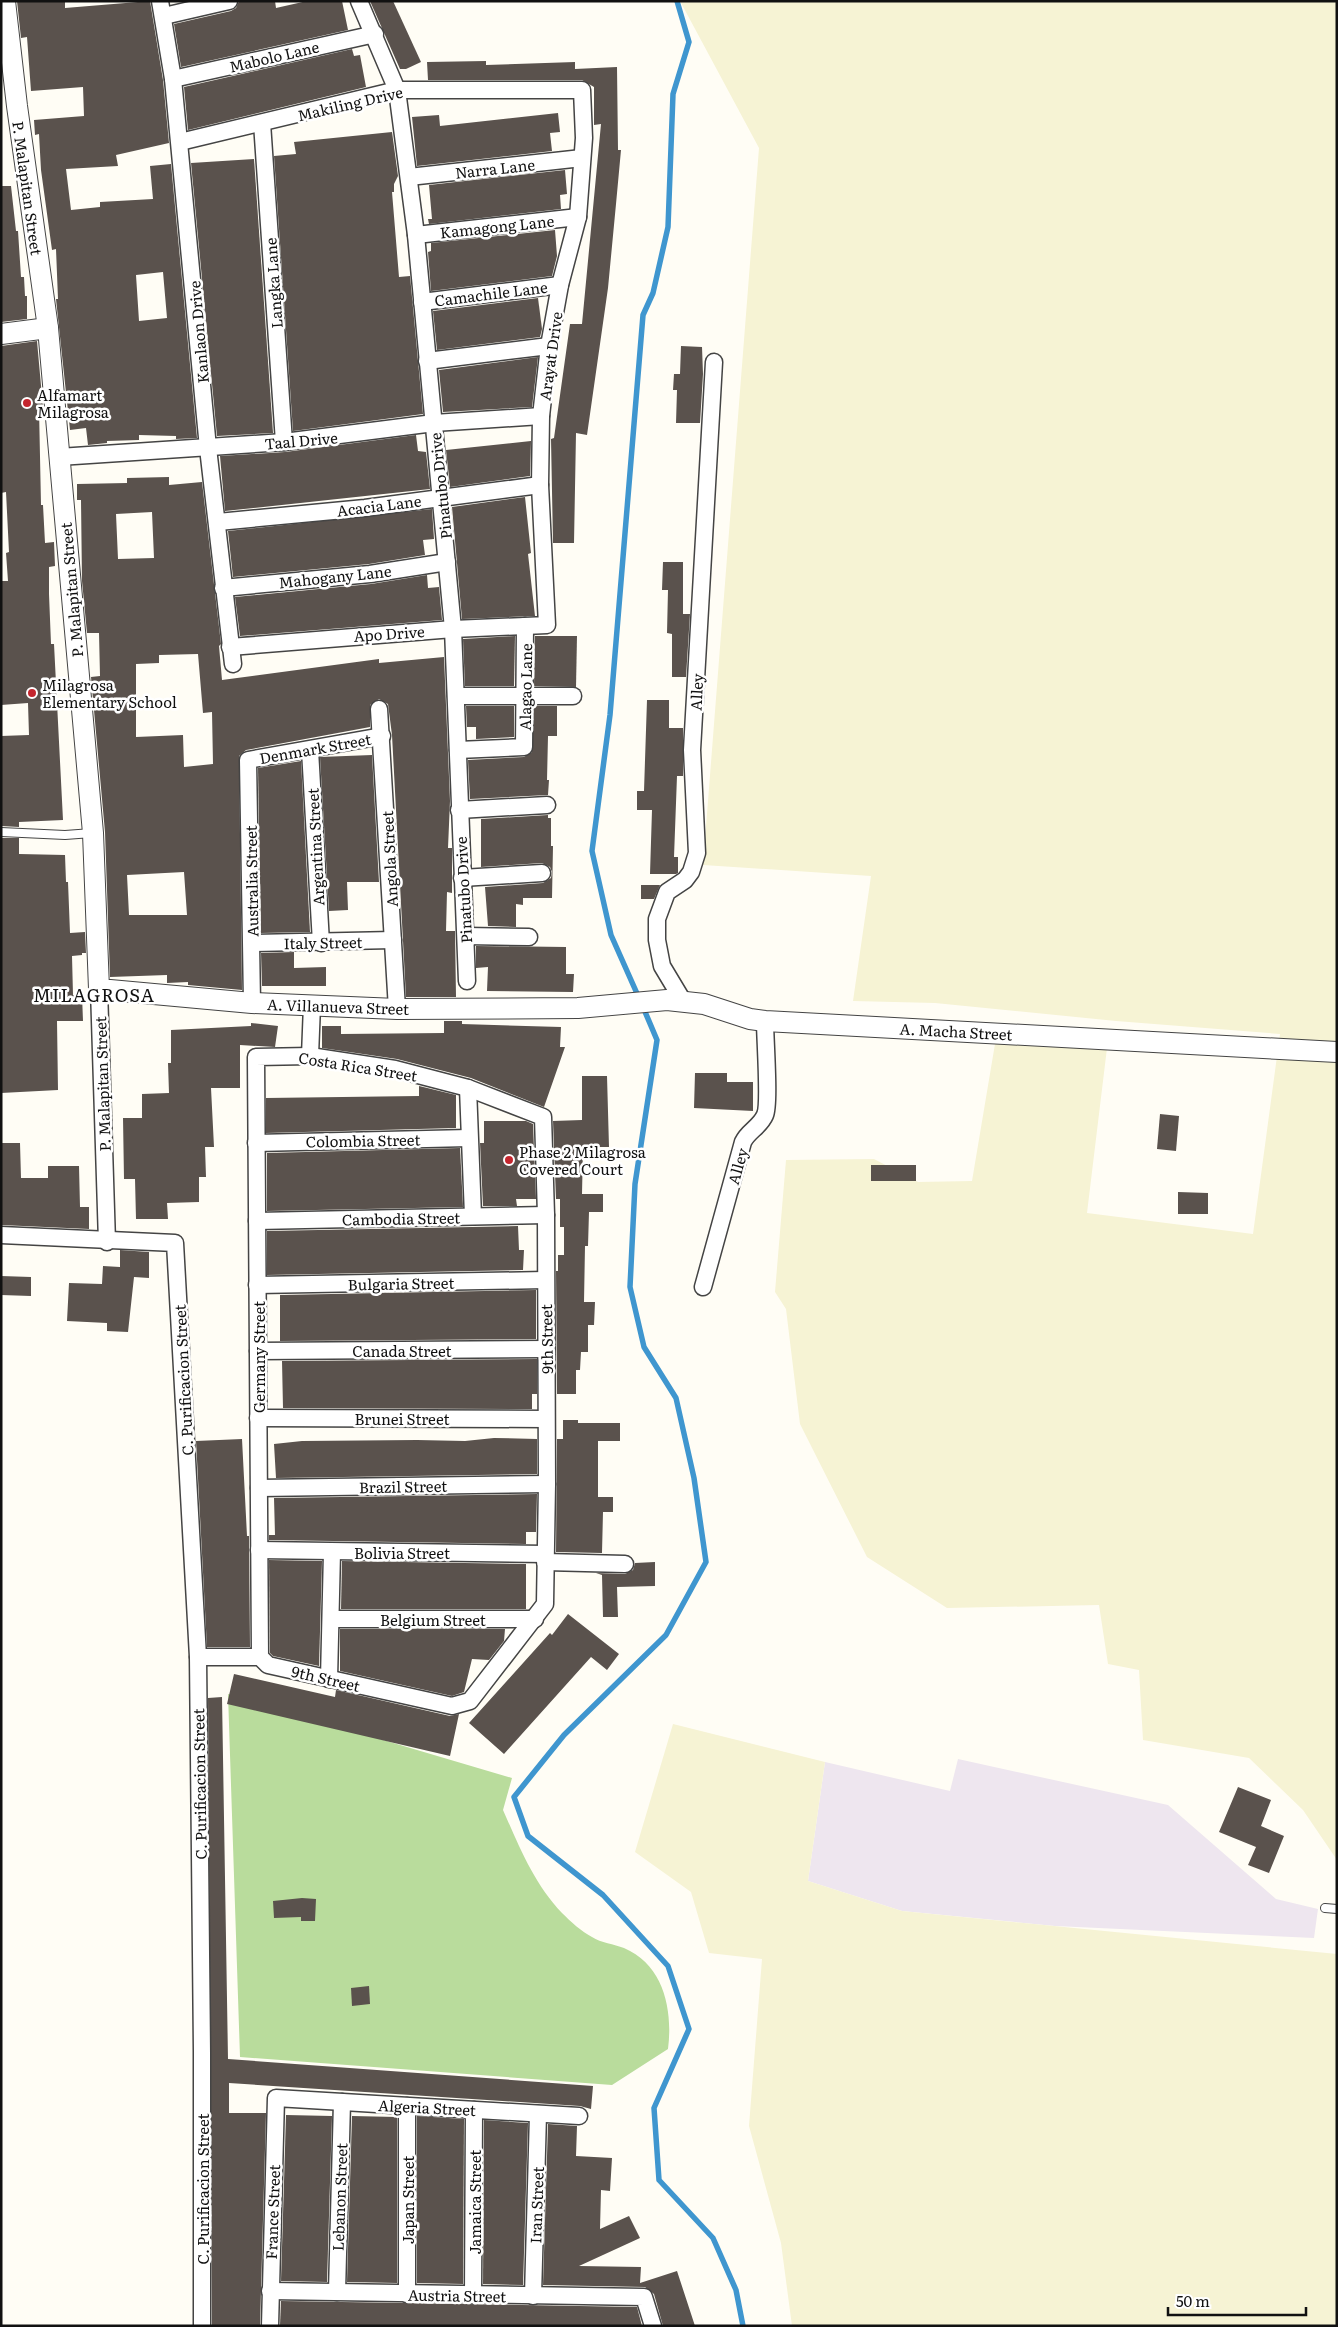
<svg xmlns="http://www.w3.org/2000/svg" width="1338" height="2327" font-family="Literata,serif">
<rect width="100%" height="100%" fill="#fffdf5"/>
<polygon fill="#eee6ef" points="958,1759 1168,1805 1276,1899 1318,1909 1314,1938 1055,1926 902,1911 808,1881 825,1762 950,1791"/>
<g fill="#f6f3d4">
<polygon points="680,1 1337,1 1337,1860 1303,1810 1249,1758 1143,1740 1139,1670 1108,1664 1099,1605 947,1608 867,1557 800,1424 786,1309 775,1292 786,1160 874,1159 918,1182 972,1181 996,1038 1107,1048 1087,1213 1253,1234 1280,1034 1116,1021 935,1003 853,1001 871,876 703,865 759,148"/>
<polygon points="673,1724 825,1762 808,1881 902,1911 1337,1954 1337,2326 792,2326 781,2243 749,2126 762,1959 709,1953 691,1892 635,1852"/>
</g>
<path fill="#b9dc9c" d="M228,1694L512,1778L503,1810C519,1846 534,1884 562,1913C570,1921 582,1932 592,1937C601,1943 614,1944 624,1948C664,1965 673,2010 668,2049L612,2085L240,2057Z"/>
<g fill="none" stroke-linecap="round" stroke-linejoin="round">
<g stroke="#3f96cf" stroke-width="5.5">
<polyline points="639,998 611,935 592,851 610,715 643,315 653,293 668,227 673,94 689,42 677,1"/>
<polyline points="643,1007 657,1040 635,1184 630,1287 644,1347 676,1398 694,1478 706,1562 666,1635 564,1735 514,1797 528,1836 603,1895 668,1966 689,2029 654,2108 659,2180 713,2238 736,2290 743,2326"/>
</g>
</g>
<g fill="#5a524d" fill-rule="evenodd">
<path d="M17,1H65V8L150,1L163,80L169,143L116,155L118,166L66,169L71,210L100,207V202L153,199L150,166L171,164L197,438L176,439V436L139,435V440L107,441V443L88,445L86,428L70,430L56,299H58L56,249L52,250L41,170L39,134L35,135L34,120L84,116L83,87L31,91L27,37L21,38ZM163,272L167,318L139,321L136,275Z"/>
<polygon points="239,1 275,1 276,8 307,1 342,1 348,30 181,67 174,24 231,11 236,8"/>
<polygon points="370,1 393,1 421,62 406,69 400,69"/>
<polygon points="352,49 354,56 360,55 366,87 188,130 184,87"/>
<polygon points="486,61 486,65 575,62 575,69 617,67 618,150 621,150 616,204 608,288 587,435 576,433 574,543 553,543 551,439 554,438 570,324 582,324 601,124 594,125 594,87 582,80 428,80 427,62"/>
<polygon points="558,113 560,132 550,133 552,151 417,166 412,117 439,115 440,126"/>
<polygon points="392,132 398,176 394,184 394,192 392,192 399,277 410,276 423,414 293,431 274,156 296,154 294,142"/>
<polygon points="254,159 273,433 217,436 191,163"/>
<polygon points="565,170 567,194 560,195 561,209 429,224 428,219 432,219 429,185"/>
<polygon points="1,186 11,186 16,231 18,231 21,277 24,277 25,296 27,296 27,319 1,322"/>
<polygon points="555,230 557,256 552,276 431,291 428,252 431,251 431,243"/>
<polygon points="538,298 542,329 540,337 437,350 433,311"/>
<polygon points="37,341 43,408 39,408 41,505 43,505 45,543 54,542 55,566 49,567 49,594 51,644 54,644 63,820 19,822 19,827 1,826 1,736 29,735 28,703 1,705 1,581 8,581 6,553 9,552 6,492 1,493 1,346"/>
<polygon points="681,346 702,347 703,374 700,423 676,423 677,390 673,390 674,374 680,374"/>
<polygon points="538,357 532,407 443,412 439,370"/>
<polygon points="416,435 418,451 426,452 430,489 225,511 220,456 285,452"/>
<polygon points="531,441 530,476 450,487 446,450"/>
<path d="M169,477V485L202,482L221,644L219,646L222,680L379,659V663L444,657L450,801L448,848H452V893L447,892L446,931H455L456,997H406L392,735L388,704L379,699L370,705V727L246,750L239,756L242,990L188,985V982L167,983V975L110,977L105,832L91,677L100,676L99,633H87L82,581L81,500H77V484L127,483V478ZM152,512L154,558L118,559L116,514ZM198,654L203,713L212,712L213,764L184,767L183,735L136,737V664L159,663V655ZM184,872L187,915H129L127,875Z"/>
<polygon points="525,497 531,553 528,554 535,616 462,619 452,507"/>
<polygon points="432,509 434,539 423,540 425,555 369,564 233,577 228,531"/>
<polygon points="663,562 683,562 683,614 690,614 686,677 672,677 672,634 667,633 668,590 662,590"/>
<polygon points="427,575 428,588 439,587 442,620 240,636 235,597 371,584"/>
<polygon points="515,636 514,686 465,686 463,639"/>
<polygon points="535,636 577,636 576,687 534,686"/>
<polygon points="647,700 669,700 669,728 683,728 683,776 677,776 674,857 678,857 678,873 676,874 650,874 652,810 637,810 637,791 644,791"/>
<polygon points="466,706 514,706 514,737 476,739 476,727 467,727"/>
<polygon points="534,706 557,706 557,736 548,736 547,780 549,780 548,795 470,799 468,760 524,757 532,752"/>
<polygon points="372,755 379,882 347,882 348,910 329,911 320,757"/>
<polygon points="301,761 310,932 261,933 258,768"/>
<polygon points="548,815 548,818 551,818 551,846 553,846 552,898 523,898 523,905 516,904 516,927 488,926 485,887 543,883 551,878 552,872 550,867 542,863 481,867 481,819"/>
<polygon points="1,838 19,838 19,854 65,855 66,882 68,882 70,933 85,932 86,953 82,953 82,955 72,956 73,995 82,995 83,1021 57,1021 58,1090 1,1093"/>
<polygon points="641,885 660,885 654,899 641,899"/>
<polygon points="476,946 566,947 566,974 574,974 573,992 487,991 488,967 476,968"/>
<polygon points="294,952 294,968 326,967 326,986 262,986 261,953"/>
<polygon points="444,1021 462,1021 462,1024 561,1027 560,1047 565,1047 544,1107 471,1078 397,1059 322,1048 322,1026 341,1026 341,1034 444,1033"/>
<polygon points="251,1023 278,1026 275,1047 240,1045 240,1088 211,1088 214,1147 205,1147 206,1177 199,1177 199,1202 167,1203 168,1219 136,1219 135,1179 124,1179 123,1118 142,1118 142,1094 169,1093 168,1063 171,1063 171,1030 251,1026"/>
<polygon points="695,1073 727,1073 727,1082 753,1082 753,1111 694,1108"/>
<polygon points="582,1076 607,1076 609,1147 583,1147 582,1194 603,1194 603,1212 589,1212 588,1246 585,1246 584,1302 595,1302 594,1325 588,1325 588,1352 581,1352 580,1370 576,1370 576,1394 557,1394 556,1271 558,1271 558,1255 564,1255 564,1227 560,1227 560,1199 556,1199 553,1121 582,1120"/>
<polygon points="419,1086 456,1095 456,1128 266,1133 266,1098 419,1096"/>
<polygon points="1160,1114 1179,1116 1176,1151 1157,1149"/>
<polygon points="484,1121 526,1121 533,1124 536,1199 516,1199 517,1206 483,1206 480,1143 484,1143"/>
<polygon points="1,1143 20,1143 21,1178 48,1178 48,1166 79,1166 80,1207 89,1207 89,1229 1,1225"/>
<polygon points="460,1148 463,1207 267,1211 267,1153"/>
<rect x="871" y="1165" width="45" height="16"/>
<polygon points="1178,1192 1208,1193 1208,1214 1178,1214"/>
<polygon points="518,1226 519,1250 524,1250 523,1270 267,1275 267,1231"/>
<polygon points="120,1250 149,1252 149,1278 134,1277 128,1332 107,1331 107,1323 67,1321 69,1283 102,1284 103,1266 120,1267"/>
<polygon points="1,1276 31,1277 31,1296 1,1295"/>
<polygon points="536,1290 536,1339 280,1341 280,1295"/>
<polygon points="537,1359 537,1394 532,1394 532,1409 283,1408 282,1361"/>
<polygon points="563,1420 578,1420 578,1423 620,1423 620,1441 598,1441 598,1497 613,1497 613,1512 603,1512 602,1553 556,1552 557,1439 563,1439"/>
<polygon points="494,1438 537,1439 537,1474 276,1478 274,1444 302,1441 417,1440 465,1441"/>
<polygon points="242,1439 247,1536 249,1536 250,1647 207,1647 196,1441"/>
<polygon points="537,1494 536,1532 526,1532 526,1544 269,1540 269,1535 275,1535 274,1498"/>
<polygon points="269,1560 322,1561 319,1666 273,1656 270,1653"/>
<polygon points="342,1561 526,1564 526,1609 341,1609"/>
<polygon points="655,1562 655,1586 617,1587 618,1617 603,1617 602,1575 596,1573 625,1574 633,1570 635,1563"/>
<polygon points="568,1614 619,1654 607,1670 591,1657 504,1754 469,1723 550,1633 552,1635"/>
<polygon points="340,1629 505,1629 504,1641 489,1660 472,1659 464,1692 452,1696 340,1671"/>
<polygon points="234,1674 335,1697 336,1690 450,1716 459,1714 450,1756 227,1704"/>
<polygon points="222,1697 228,2059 593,2086 591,2109 580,2106 229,2083 229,2113 266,2113 260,2326 212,2326 208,1698"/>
<polygon points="1238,1787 1271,1800 1261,1826 1284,1836 1269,1873 1248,1865 1256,1847 1219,1832"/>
<polygon points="302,1898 316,1899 315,1921 301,1921 301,1917 274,1918 273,1901"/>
<polygon points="369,1986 370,2004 352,2006 351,1988"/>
<polygon points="286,2115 332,2116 327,2282 281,2281"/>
<polygon points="352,2116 397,2117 397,2283 347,2282"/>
<polygon points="417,2116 464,2119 463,2284 417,2283"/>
<polygon points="484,2120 528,2123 523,2285 483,2284"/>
<polygon points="548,2124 577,2126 576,2156 612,2158 610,2191 601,2190 600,2229 629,2216 640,2238 579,2266 641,2267 640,2283 677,2271 695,2326 663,2326 654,2294 645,2287 543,2285"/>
<polygon points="281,2301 637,2307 642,2326 280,2325"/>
</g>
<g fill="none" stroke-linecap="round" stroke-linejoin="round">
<g stroke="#444" stroke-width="10">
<g id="service">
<polyline points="1,832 65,835 92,833"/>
<polyline points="1325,1908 1337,1909"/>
</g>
</g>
<g stroke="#444" stroke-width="19">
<g id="minor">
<polyline points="160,1 173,79 208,448 233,664"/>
<polyline points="359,1 397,90 416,235 453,629 467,981"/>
<polyline points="164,16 229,1"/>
<polyline points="173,79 375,34"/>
<polyline points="262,123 284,442"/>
<polyline points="180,142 397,90 582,90 584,138 578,217 560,285 549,346 541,416 540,485 547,625 453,629 230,647"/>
<polyline points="409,177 582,158"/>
<polyline points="416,235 578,217"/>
<polyline points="422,302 560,285"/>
<polyline points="427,361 549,346"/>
<polyline points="59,457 284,442 434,423 541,416"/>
<polyline points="218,522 365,508 540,485"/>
<polyline points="223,588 370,574 447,562"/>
<polyline points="456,696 573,696"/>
<polyline points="379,709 397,1009"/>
<polyline points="310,750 321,943"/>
<polyline points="458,750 524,747 525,626"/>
<polyline points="459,810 547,805"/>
<polyline points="462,878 542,873"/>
<polyline points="466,936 529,937"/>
<polyline points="252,943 393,940"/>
<polyline points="99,989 107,1242"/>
<polyline points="683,1001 662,966 657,940 657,919 667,892 685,880 691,872 697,853 692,750 714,362"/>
<polyline points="252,1003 248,760 382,736"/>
<polyline points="310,1056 312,1005"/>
<polyline points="468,1088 473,1216"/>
<polyline points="256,1143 469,1138"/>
<polyline points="257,1221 546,1215"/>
<polyline points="1,1235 175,1243 198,1657 202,2052 202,2326"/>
<polyline points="257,1285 545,1280"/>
<path d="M703,1287L743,1142C748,1131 760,1127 765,1115C770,1104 765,1039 765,1021"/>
<polyline points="258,1351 546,1349"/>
<polyline points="258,1418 546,1419"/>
<polyline points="259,1488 547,1484"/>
<polyline points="259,1550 545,1554"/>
<polyline points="545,1562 625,1564"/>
<polyline points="331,1619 535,1619"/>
<polyline points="198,1657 260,1657 268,1665 452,1706 470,1701 545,1604 547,1484 546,1215 543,1117 468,1088 395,1069 310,1056 256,1057 260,1657"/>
<polyline points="329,1679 332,1552"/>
<polyline points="270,2291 644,2297 653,2326"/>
<polyline points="337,2292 342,2102"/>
<polyline points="407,2294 407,2106"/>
<polyline points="473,2295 474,2110"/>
<polyline points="533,2296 538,2114"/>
<polyline points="270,2326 276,2098 579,2116"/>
</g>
</g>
<g stroke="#444" stroke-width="22">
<g id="tertiary">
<polyline points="5,1 17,106 48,328 93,833 99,989 252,1003 397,1009 578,1008 667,1000 704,1004 750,1019 765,1021 1337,1052"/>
<polyline points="1,334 48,328"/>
</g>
</g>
<use href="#service" stroke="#fff" stroke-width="8"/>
<use href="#minor" stroke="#fff" stroke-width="16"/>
<use href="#tertiary" stroke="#fff" stroke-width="20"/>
</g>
<g fill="#c4262e" stroke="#fff" stroke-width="2">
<circle cx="27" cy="403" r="5"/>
<circle cx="32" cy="693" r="5"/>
<circle cx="509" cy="1160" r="5"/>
</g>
<g text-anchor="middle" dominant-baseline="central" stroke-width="5" stroke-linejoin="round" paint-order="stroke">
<g font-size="15" fill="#111" stroke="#fff">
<text transform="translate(274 56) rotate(-13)">Mabolo Lane</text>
<text transform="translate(350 103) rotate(-13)">Makiling Drive</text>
<text transform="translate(495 168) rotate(-6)">Narra Lane</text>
<text transform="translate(28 188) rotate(82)">P. Malapitan Street</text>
<text transform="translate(497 226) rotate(-6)">Kamagong Lane</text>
<text transform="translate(273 283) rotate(-94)">Langka Lane</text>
<text transform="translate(491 293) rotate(-7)">Camachile Lane</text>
<text transform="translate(198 332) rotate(-95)">Kanlaon Drive</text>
<text transform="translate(550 356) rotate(-82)">Arayat Drive</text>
<text transform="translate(301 440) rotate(-5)">Taal Drive</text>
<text transform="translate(440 486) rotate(-96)">Pinatubo Drive</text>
<text transform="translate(379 505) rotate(-7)">Acacia Lane</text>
<text transform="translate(335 576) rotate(-6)">Mahogany Lane</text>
<text transform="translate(71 590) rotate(-95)">P. Malapitan Street</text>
<text transform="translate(389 633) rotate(-4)">Apo Drive</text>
<text transform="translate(525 687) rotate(-89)">Alagao Lane</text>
<text transform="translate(696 692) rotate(-87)">Alley</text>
<text transform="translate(315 748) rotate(-10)">Denmark Street</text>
<text transform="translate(315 847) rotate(-93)">Argentina Street</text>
<text transform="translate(389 859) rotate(-93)">Angola Street</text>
<text transform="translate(251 881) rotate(-91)">Australia Street</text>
<text transform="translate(463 890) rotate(-93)">Pinatubo Drive</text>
<text transform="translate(323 942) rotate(-1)">Italy Street</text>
<text transform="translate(338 1006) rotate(2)">A. Villanueva Street</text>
<text transform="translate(956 1031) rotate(3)">A. Macha Street</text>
<text transform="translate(358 1066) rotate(9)">Costa Rica Street</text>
<text transform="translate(102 1084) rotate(-92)">P. Malapitan Street</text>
<text transform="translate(363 1140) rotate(-1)">Colombia Street</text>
<text transform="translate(737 1166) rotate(-74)">Alley</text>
<text transform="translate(401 1218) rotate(-1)">Cambodia Street</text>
<text transform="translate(401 1283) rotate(-1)">Bulgaria Street</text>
<text transform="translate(546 1339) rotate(-91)">9th Street</text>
<text x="402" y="1350">Canada Street</text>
<text transform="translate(258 1357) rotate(-90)">Germany Street</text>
<text transform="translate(183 1380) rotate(-93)">C. Purificacion Street</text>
<text x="402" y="1418">Brunei Street</text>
<text transform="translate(403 1486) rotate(-1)">Brazil Street</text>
<text x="402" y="1552">Bolivia Street</text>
<text x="433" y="1619">Belgium Street</text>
<text transform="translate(326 1678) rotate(13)">9th Street</text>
<text transform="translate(199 1784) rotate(-91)">C. Purificacion Street</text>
<text transform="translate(427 2107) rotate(3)">Algeria Street</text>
<text transform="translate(202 2189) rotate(-90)">C. Purificacion Street</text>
<text transform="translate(339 2197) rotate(-88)">Lebanon Street</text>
<text transform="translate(407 2200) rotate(-90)">Japan Street</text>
<text transform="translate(474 2202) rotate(-90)">Jamaica Street</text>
<text transform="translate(536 2205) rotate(-88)">Iran Street</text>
<text transform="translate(272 2212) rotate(-88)">France Street</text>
<text transform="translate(457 2295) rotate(1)">Austria Street</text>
</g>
<g font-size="15" fill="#111" stroke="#fff" text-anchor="start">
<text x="37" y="394">Alfamart<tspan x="37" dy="17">Milagrosa</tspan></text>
<text x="42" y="684">Milagrosa<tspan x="42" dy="17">Elementary School</tspan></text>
<text x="519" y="1151">Phase 2 Milagrosa<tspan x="519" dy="17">Covered Court</tspan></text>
</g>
<g font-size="18" letter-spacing="1" fill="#111" stroke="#fff">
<text x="94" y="994">MILAGROSA</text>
</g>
</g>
<rect width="1338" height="2327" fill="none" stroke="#111111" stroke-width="5"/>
<path d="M1168 2307v8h138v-8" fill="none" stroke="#111111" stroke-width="2.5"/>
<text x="1176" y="2307" font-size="15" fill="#111111" stroke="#ffffff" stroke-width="4" paint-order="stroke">50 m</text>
</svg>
